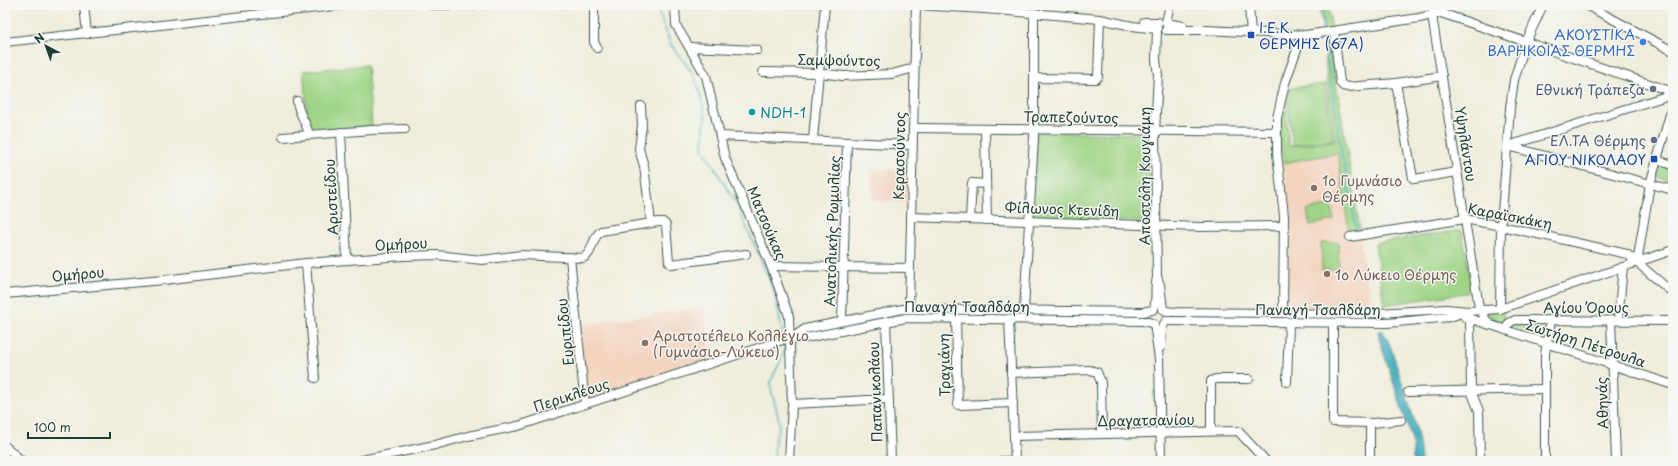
<svg xmlns="http://www.w3.org/2000/svg" width="1678" height="466" font-family="'Playpen Sans',sans-serif">
<rect width="100%" height="100%" fill="#f6f6f2"/>
<filter id="ink" filterUnits="userSpaceOnUse"><feTurbulence type="fractalNoise" baseFrequency=".025" numOctaves="2"/><feDisplacementMap in="SourceGraphic" scale="8" xChannelSelector="R" yChannelSelector="G"/><feConvolveMatrix kernelMatrix="1 2 1 2 8 2 1 2 1" color-interpolation-filters="sRGB"/></filter>
<filter id="wash" filterUnits="userSpaceOnUse"><feTurbulence type="fractalNoise" baseFrequency=".012" numOctaves="4" result="noise"/><feDisplacementMap in="SourceGraphic" scale="16" xChannelSelector="R" yChannelSelector="G"/><feGaussianBlur stdDeviation="0.9" result="paint"/><feColorMatrix in="noise" values="0 0 0 0 0 0 0 0 0 0 0 0 0 0 0 0 0 1.4 0 .05"/><feComposite in="paint" operator="in"/></filter>
<g filter="url(#wash)">
<rect width="100%" height="100%" fill="#efeddb"/>
<g fill="#f3d4bf">
<polygon points="1338,152 1348,229 1360,238 1371,307 1356,309 1287,308 1290,213 1283,163"/>
<polygon points="871,169 907,171 907,202 872,201"/>
<polygon points="704,307 711,360 592,398 587,393 579,325"/>
</g>
<g fill="#9ed485" stroke="#5e885c">
<path d="M1322,5H1328L1333,37L1331,52L1360,231L1349,234L1338,153L1283,163C1280,140 1279,122 1285,99L1289,146L1335,141L1327,82Z"/>
<polygon points="367,65 372,126 309,131 303,71"/>
<polygon points="1325,84 1333,140 1293,145 1287,98 1290,88"/>
<polygon points="1037,132 1147,134 1148,175 1150,175 1151,222 1032,219"/>
<polygon points="1661,164 1665,165 1665,167 1673,170 1673,182 1657,177"/>
<polygon points="1331,205 1334,220 1310,225 1307,210"/>
<polygon points="1462,230 1472,292 1384,305 1375,243"/>
<polygon points="1338,242 1339,269 1322,270 1321,243"/>
<polygon points="1503,309 1504,320 1500,323 1490,320 1486,312"/>
<polygon points="1546,323 1547,325 1543,335 1513,326 1513,324"/>
</g>
<path fill="#3eacbc" stroke="#2e7478" d="M1382,330C1391,343 1394,358 1399,373C1408,401 1420,431 1421,461H1413L1412,440L1379,339L1378,331Z"/>
<g fill="none" stroke-linecap="round" stroke-linejoin="round">
<g stroke="#3eacbc" stroke-width="1.5">
<polyline points="656,5 671,45 692,72 701,95 705,116 703,148 736,204 766,271 775,294 783,336"/>
<polyline points="1319,5 1323,29"/>
<polyline points="1324,34 1342,154 1357,233"/>
<path d="M775,461C774,454 774,446 775,439C776,435 779,429 779,425C780,414 769,391 771,382C775,368 786,358 784,342"/>
</g>
</g>
</g>
<g filter="url(#ink)">
<g fill="none" stroke-linecap="round" stroke-linejoin="round">
<g stroke="#3e574d" stroke-width="10">
<g id="minor">
<polyline points="84,5 87,34"/>
<polyline points="431,5 474,5"/>
<polyline points="594,5 594,42 597,48"/>
<polyline points="675,5 676,25 706,76 725,158 771,266 789,316 792,404 789,461"/>
<polyline points="916,5 985,9 1100,19 1132,26 1157,29"/>
<polyline points="1249,5 1251,35"/>
<polyline points="1432,5 1433,22 1479,307 1486,320 1491,325 1673,385"/>
<polyline points="1586,5 1673,51"/>
<polyline points="1144,22 1158,22"/>
<polyline points="1166,22 1170,5"/>
<polyline points="1166,23 1183,26"/>
<polyline points="1166,30 1205,30 1306,35 1419,18 1441,13 1673,92"/>
<polyline points="1334,32 1340,82 1343,86 1348,87 1396,83 1442,76"/>
<polyline points="5,42 344,5"/>
<polyline points="689,47 757,50"/>
<polyline points="763,72 819,73 843,76 892,74 914,68"/>
<polyline points="1034,78 1096,79 1098,77 1100,19"/>
<polyline points="1396,83 1413,178 1414,179 1457,172"/>
<path d="M297,101C298,113 307,123 309,135"/>
<polyline points="641,106 642,125 639,149 644,166 651,223"/>
<polyline points="913,128 1277,132"/>
<polyline points="985,130 987,220"/>
<polyline points="341,132 347,260"/>
<polyline points="720,136 912,145"/>
<polyline points="283,137 372,130 405,129"/>
<polyline points="813,139 825,5"/>
<polyline points="1508,146 1673,94"/>
<polyline points="1508,146 1673,190"/>
<polyline points="1657,160 1673,165"/>
<polyline points="911,217 1200,227 1284,226"/>
<polyline points="970,219 972,183 986,184"/>
<polyline points="1350,237 1465,219 1501,226 1627,254 1673,293"/>
<polyline points="570,257 585,404"/>
<polyline points="306,263 315,378"/>
<polyline points="1637,263 1650,184 1673,104"/>
<polyline points="771,266 910,268"/>
<polyline points="1157,277 1160,285 1163,309"/>
<path d="M5,294L164,280L306,263L404,256L437,255L482,260L521,255L583,258C594,253 591,238 601,231L658,222H663L666,225L669,262L671,264L746,254"/>
<polyline points="909,309 916,5"/>
<path d="M1154,309C1157,299 1154,288 1157,277L1155,132L1158,75L1156,60L1157,29"/>
<polyline points="1500,309 1501,226 1510,108 1514,80 1526,42 1543,5"/>
<polyline points="1024,310 1034,137 1034,13"/>
<polyline points="1166,311 1175,312 1360,314 1447,309 1468,311 1500,309 1673,250"/>
<polyline points="1283,313 1284,216 1277,153 1277,118 1285,83 1302,35"/>
<polyline points="1465,317 1490,325"/>
<polyline points="956,318 958,405 1013,403"/>
<polyline points="1009,319 1015,461"/>
<polyline points="1470,319 1471,391 1479,411 1480,461"/>
<polyline points="1611,320 1616,461"/>
<polyline points="1618,320 1623,267"/>
<polyline points="842,321 847,142"/>
<polyline points="886,321 891,461"/>
<polyline points="1166,321 1387,323 1450,317 1467,311"/>
<polyline points="1333,323 1333,422 1373,423 1401,420"/>
<polyline points="1154,324 1159,359 1161,461"/>
<polyline points="1505,330 1509,323 1515,320 1673,321"/>
<polyline points="790,339 805,329 903,309 1143,312 1152,310"/>
<polyline points="1161,347 1162,329 1164,324"/>
<polyline points="1011,373 1090,370 1097,372 1101,382 1102,434"/>
<polyline points="1287,382 1289,322"/>
<polyline points="1408,392 1545,389"/>
<polyline points="792,404 888,399"/>
<polyline points="1211,431 1211,381 1216,379 1249,379"/>
<polyline points="1014,436 1238,431 1266,461"/>
<polyline points="5,446 22,461"/>
<polyline points="357,461 435,445 468,436 518,426 786,339 806,338 906,318 1143,321 1152,323"/>
<polyline points="1001,461 1015,461"/>
<polyline points="1367,461 1370,458 1370,423"/>
<polyline points="1545,461 1545,354 1551,320"/>
</g>
</g>
<use href="#minor" stroke="#fff" stroke-width="8"/>
</g>
</g>
<g fill="#1a4fb4" stroke="#f6f6f2" stroke-width="1.5">
<rect x="1247" y="31" width="8" height="8" rx="2"/>
<rect x="1650" y="155" width="8" height="8" rx="2"/>
</g>
<circle fill="#3f7fe0" stroke="#f6f6f2" stroke-width="1.5" cx="1643" cy="42" r="4"/>
<g fill="#5c6f8a" stroke="#f6f6f2" stroke-width="1.5">
<circle cx="1653" cy="89" r="4"/>
<circle cx="1654" cy="140" r="4"/>
</g>
<circle fill="#0f9aa8" stroke="#f6f6f2" stroke-width="1.5" cx="752" cy="112" r="4"/>
<g fill="#8d6e63" stroke="#f6f6f2" stroke-width="1.5">
<circle cx="1314" cy="188" r="4"/>
<circle cx="1327" cy="274" r="4"/>
<circle cx="645" cy="343" r="4"/>
</g>
<g text-anchor="middle" dominant-baseline="central" stroke-width="3" stroke-linejoin="round" paint-order="stroke">
<g font-size="14" fill="#164399" stroke="#f6f6f2" text-anchor="start">
<text x="1259" y="27">Ι.Ε.Κ.<tspan x="1259" dy="16">ΘΕΡΜΗΣ (67Α)</tspan></text>
<text x="1646" y="159" text-anchor="end">ΑΓΙΟΥ ΝΙΚΟΛΑΟΥ</text>
</g>
<g font-size="14" fill="#366cbe" stroke="#f6f6f2" text-anchor="end">
<text x="1635" y="34">ΑΚΟΥΣΤΙΚΑ<tspan x="1635" dy="16">ΒΑΡΗΚΟΙΑΣ ΘΕΡΜΗΣ</tspan></text>
</g>
<g font-size="14" fill="#1f3d34" stroke="#f6f6f2">
<text transform="translate(839 60) rotate(1)">Σαμψούντος</text>
<text transform="translate(1071 117) rotate(1)">Τραπεζούντος</text>
<text transform="translate(1466 144) rotate(81)">Υψηλάντου</text>
<text transform="translate(899 156) rotate(-89)">Κερασούντος</text>
<text transform="translate(1144 176) rotate(-90)">Αποστόλη Κουγιάμη</text>
<text transform="translate(331 197) rotate(-93)">Αριστείδου</text>
<text transform="translate(1062 209) rotate(2)">Φίλωνος Κτενίδη</text>
<text transform="translate(1510 216) rotate(11)">Καραϊσκάκη</text>
<text transform="translate(767 223) rotate(67)">Ματσούκας</text>
<text transform="translate(832 231) rotate(-88)">Ανατολικής Ρωμυλίας</text>
<text transform="translate(401 244) rotate(-3)">Ομήρου</text>
<text transform="translate(78 274) rotate(-5)">Ομήρου</text>
<text x="967" y="306">Παναγή Τσαλδάρη</text>
<text x="1586" y="307">Αγίου Όρους</text>
<text x="1318" y="309">Παναγή Τσαλδάρη</text>
<text transform="translate(565 332) rotate(-96)">Ευριπίδου</text>
<text transform="translate(1586 343) rotate(18)">Σωτήρη Πέτρουλα</text>
<text transform="translate(944 365) rotate(-91)">Τραγιάνη</text>
<text transform="translate(875 392) rotate(-92)">Παπανικολάου</text>
<text transform="translate(571 395) rotate(-18)">Περικλέους</text>
<text transform="translate(1602 403) rotate(-92)">Αθηνάς</text>
<text transform="translate(1146 420) rotate(-1)">Δραγατσανίου</text>
</g>
<g font-size="14" fill="#4e5e75" stroke="#f6f6f2" text-anchor="end">
<text x="1645" y="89">Εθνική Τράπεζα</text>
<text x="1646" y="140">ΕΛ.ΤΑ Θέρμης</text>
</g>
<g font-size="14" fill="#0d838f" stroke="#f6f6f2" text-anchor="start">
<text x="760" y="112">NDH-1</text>
</g>
<g font-size="14" fill="#785e54" stroke="#f6f6f2" text-anchor="start">
<text x="1322" y="180">1ο Γυμνάσιο<tspan x="1322" dy="16">Θέρμης</tspan></text>
<text x="1335" y="274">1ο Λύκειο Θέρμης</text>
<text x="653" y="335">Αριστοτέλειο Κολλέγιο<tspan x="653" dy="16">(Γυμνάσιο-Λύκειο)</tspan></text>
</g>
</g>
<rect width="1678" height="466" fill="none" stroke="#f6f6f2" stroke-width="20"/>
<g transform="translate(46 46) rotate(319)" stroke="#f6f6f2" stroke-width="3" paint-order="stroke">
<path d="M0-3L7 15L0 10L-7 15Z" fill="#1f3d34"/>
<text y="-6" font-size="11" font-weight="bold" text-anchor="middle" fill="#1f3d34">N</text>
</g>
<path d="M28 432v6h82v-6" fill="none" stroke="#1f3d34" stroke-width="2"/>
<text x="34" y="432" font-size="12" fill="#1f3d34" stroke="#f6f6f2" stroke-width="3" paint-order="stroke">100 m</text>
</svg>
